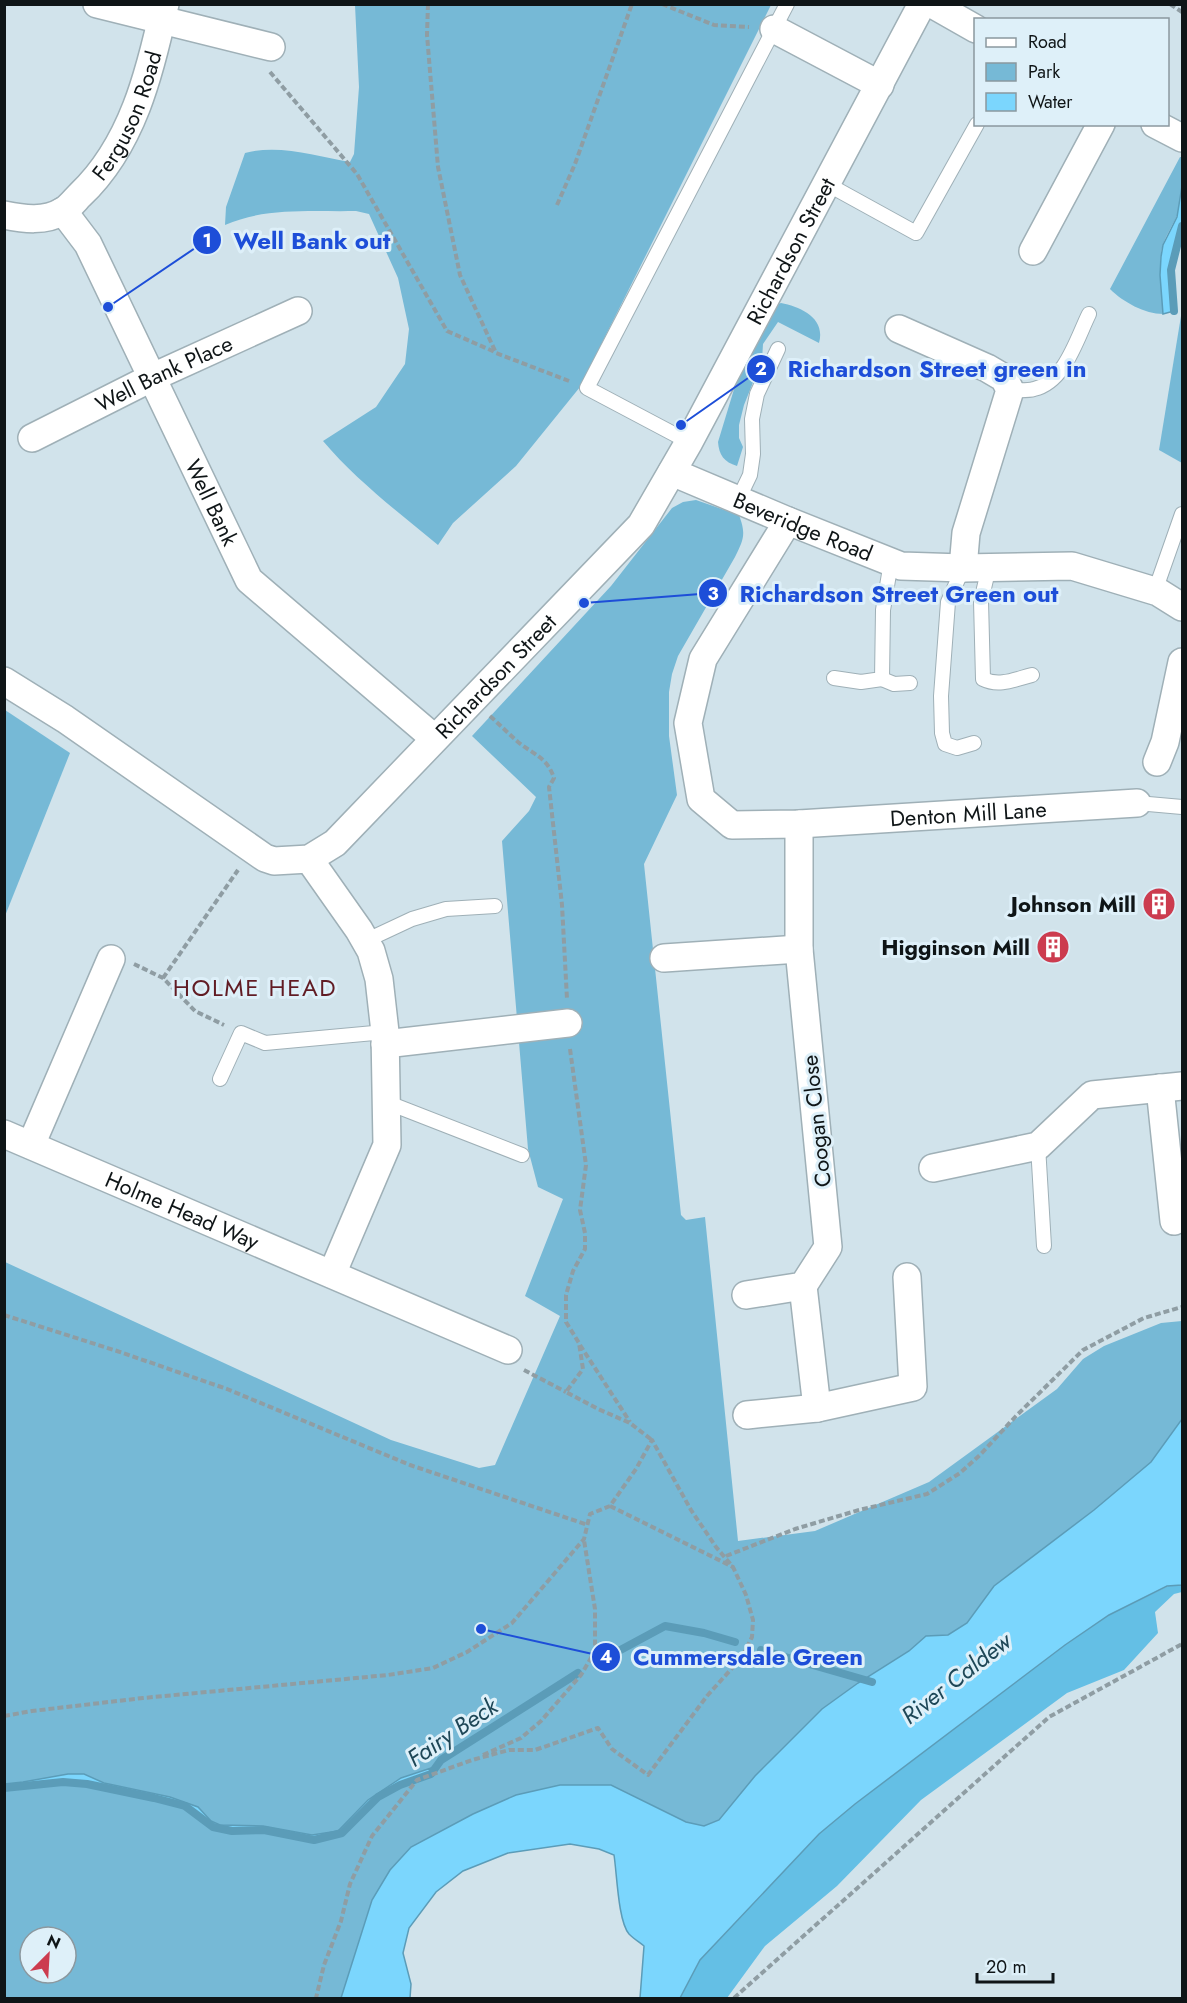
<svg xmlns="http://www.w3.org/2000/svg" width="1187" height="2003" font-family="Jost,sans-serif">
<rect width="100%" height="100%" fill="#d1e3eb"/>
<g fill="#76b9d6" fill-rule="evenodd">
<path d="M355,5H771L580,387L516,466L453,523L438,545C398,512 356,480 323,441L376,407L405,364L409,329L398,278L369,214L356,211C311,212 266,207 225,225L226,207L245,153C279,144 316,156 350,162L354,154L359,87Z"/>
<path d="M1180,157H1182C1182,177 1184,200 1176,218C1171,228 1165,237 1162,248C1158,270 1162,292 1163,314C1145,314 1123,302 1110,289Z"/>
<path d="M781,303C801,307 826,318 819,343L778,322L763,344L762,360L744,405L739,425V438L743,447L737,466C724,462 719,455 718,442L742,363L770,307Z"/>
<polygon points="1181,316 1182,316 1182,463 1159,450"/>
<path d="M696,500L739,515C746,534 744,539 735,557L678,656L672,674L669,692V736L677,795L644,864L681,1215L686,1220L705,1217L738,1541L815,1531L929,1482L1057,1389L1083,1359L1104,1346L1161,1323L1182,1321V1419L1151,1462L1094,1510L994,1586L967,1623L948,1635L926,1636L909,1651L858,1683L822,1709L755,1776L719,1820L704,1827L686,1822L611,1785H560L372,1900L341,1998H5V1262L391,1440L479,1468L495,1465L560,1316L525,1296L563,1199L538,1187L528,1149L502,841L529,811L536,797L472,736L611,586L672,508L683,502ZM30,1937H66V1973H30Z"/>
<polygon points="5,710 70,753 5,916"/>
</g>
<polygon fill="#64bfe5" points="1182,1585 1182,1592 1174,1594 1155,1612 1158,1633 1124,1670 1067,1693 921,1800 837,1886 765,1946 727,1998 680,1998 700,1960 819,1834 855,1804 1065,1645 1109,1615 1168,1586"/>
<g fill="#7bd6fd" stroke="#5b9cb8" stroke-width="1.5">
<polygon points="1182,186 1182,226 1171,270 1174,311 1163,314 1160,275 1161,257 1163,245 1177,217"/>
<path d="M1182,1419V1585L1167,1586L1109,1615L1065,1645L855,1804L819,1834L700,1960L680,1998H640L644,1946C639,1942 634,1939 629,1934C618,1921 617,1874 614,1855L599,1849L570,1844L508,1853L463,1871L436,1892L409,1928L403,1953L411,1984L410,1998H341L372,1900L390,1870L411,1847L473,1814L516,1795L560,1785H611L686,1822L704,1826L719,1820L755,1776L822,1709L858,1683L909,1651L926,1636L948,1635L967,1623L994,1586L1094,1510L1151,1462Z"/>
<polygon points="431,1768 431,1774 400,1785 378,1797 342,1833 314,1840 264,1830 232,1831 213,1827 185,1806 154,1798 87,1784 63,1782 4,1788 5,1784 23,1782 68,1774 84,1774 104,1783 170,1797 198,1807 211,1821 220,1825 263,1826 312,1835 338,1831 368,1800 401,1778"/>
</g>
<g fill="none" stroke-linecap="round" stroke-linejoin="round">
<g stroke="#5b9cb8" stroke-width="8">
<polyline points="1174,311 1171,270 1182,226"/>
<polyline points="761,1650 872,1682"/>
<polyline points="600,1661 665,1626 704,1633 735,1642"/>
<polyline points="4,1788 63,1782 87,1784 154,1798 185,1806 213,1827 232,1831 264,1830 314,1840 342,1833 378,1797 400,1785 431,1774 441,1760 578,1673"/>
</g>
<g stroke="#9fb0b7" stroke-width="16">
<g id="service">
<polyline points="827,184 916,233 977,124"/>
<path d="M1010,390C1017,390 1027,391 1034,389C1065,382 1077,338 1089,314"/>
<polyline points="689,442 587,388 787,4"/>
<polyline points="738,500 750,475 753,454 752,419 757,394 778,349"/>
<path d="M989,567L981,601L983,679C999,687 1016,679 1032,675"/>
<polyline points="963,568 948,602 941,696 942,733 945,744 957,748 974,743"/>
<polyline points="1155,591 1182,514"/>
<polyline points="834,678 861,682 882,679 883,610 891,562"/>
<polyline points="882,679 894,684 910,683"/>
<polyline points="1137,803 1182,807"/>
<polyline points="365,941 412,919 446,909 495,906"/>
<polyline points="220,1079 241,1033 265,1043 385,1032"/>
<polyline points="386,1102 522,1155"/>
<polyline points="1038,1146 1044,1246"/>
</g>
</g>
<g stroke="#9fb0b7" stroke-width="30">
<g id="minor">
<polyline points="97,4 271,47"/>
<polyline points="932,4 976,29"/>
<polyline points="774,29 880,85"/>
<polyline points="1155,124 1182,138"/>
<path id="s1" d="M63,211L88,244L249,580L434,738"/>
<path id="s2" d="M4,215C24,219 45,222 63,211C69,208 75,200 80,195C132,146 150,73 165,4"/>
<polyline points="1033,251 1101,124"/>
<polyline points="899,329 987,368 1004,378 1010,390 966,533 963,568"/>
<path id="s3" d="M32,438L153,377L298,311"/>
<path id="s4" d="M672,472L788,521L901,566L963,568L1072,566L1158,592L1182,607"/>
<path id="s5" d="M788,521L703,659L688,723L701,799L732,825L799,824L1137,803"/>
<path id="s6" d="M4,681L65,719L265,858L274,861L309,859L335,843L641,525L689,442L922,4"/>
<polyline points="1157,762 1165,742 1182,662"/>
<polyline points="309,859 359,930 371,951 379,979 385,1032 387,1145 332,1274"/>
<polyline points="664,958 799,949"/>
<polyline points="385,1044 568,1023"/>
<polyline points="1160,1088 1174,1221"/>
<path id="s7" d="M4,1134L508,1350"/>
<polyline points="31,1145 111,959"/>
<polyline points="933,1168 1038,1146 1092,1095 1182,1086"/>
<polyline points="803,1286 817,1408"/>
<polyline points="746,1295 803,1286 828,1247 799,949 799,824"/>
<polyline points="747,1415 817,1408 913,1387 907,1277"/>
</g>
</g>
<g stroke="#8f9da3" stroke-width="4" stroke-dasharray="6 3" stroke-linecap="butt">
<polyline points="428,4 427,35 438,167 460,275 496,353 569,381"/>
<polyline points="662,4 714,25 749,27"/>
<polyline points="1170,4 1182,12"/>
<polyline points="270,72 357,174 447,331 495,352"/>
<polyline points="557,205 575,164 632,4"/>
<path d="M490,716C500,725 509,734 518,742C534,755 547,757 554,778L549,787L562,905L567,999"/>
<polyline points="134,964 163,978 195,1011 224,1025"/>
<polyline points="163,978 238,870"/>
<polyline points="570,1049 586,1165 580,1210 585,1233 585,1249 573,1271 566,1295 566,1322 579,1343 583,1369 566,1392 598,1409 630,1423 652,1440"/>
<polyline points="4,1315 117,1351 227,1389 410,1465 588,1525"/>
<polyline points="580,1345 630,1422"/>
<polyline points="524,1370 566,1392"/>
<polyline points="610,1506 733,1567"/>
<polyline points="726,1556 795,1529 859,1510 927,1494 960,1473 980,1455 1016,1416 1083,1350 1144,1318 1182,1307"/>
<polyline points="4,1716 32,1711 143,1698 388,1675 433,1668 467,1652 512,1623 584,1539 590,1514 610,1506 636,1469 652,1440 691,1510 716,1547 733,1567 746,1595 753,1620 752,1637 742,1657 707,1696 648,1775 612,1749 598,1728 535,1750 509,1750 472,1760 417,1780 372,1836 350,1884 341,1921 324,1965 316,1998"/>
<polyline points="483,1755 521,1738 541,1721 581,1675 595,1651 595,1609 584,1540"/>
<polyline points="734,1998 1049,1717 1182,1644"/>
</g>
<use href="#service" stroke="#fff" stroke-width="14"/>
<use href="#minor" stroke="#fff" stroke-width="27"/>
</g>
<defs>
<g id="building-disc" transform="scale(1.725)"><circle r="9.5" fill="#cc3c4f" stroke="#def0f9"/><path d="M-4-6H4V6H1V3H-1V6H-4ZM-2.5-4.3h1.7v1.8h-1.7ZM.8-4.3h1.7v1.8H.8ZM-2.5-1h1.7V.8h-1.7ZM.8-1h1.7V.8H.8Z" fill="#fff"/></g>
</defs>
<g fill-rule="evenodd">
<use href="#building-disc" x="1159" y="904"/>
<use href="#building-disc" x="1053" y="947"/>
</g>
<g text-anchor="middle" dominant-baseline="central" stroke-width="6" stroke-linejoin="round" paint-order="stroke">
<g font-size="22" fill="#0f1517" stroke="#def0f9">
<text stroke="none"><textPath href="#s2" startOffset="178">Ferguson Road</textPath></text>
<text stroke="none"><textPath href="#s6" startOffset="1144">Richardson Street</textPath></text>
<text stroke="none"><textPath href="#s3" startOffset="147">Well Bank Place</textPath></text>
<text stroke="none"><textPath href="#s1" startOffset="328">Well Bank</textPath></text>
<text stroke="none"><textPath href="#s4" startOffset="142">Beveridge Road</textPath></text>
<text stroke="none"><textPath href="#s6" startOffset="622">Richardson Street</textPath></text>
<text stroke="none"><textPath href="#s5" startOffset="582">Denton Mill Lane</textPath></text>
<text transform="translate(816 1121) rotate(-96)">Coogan Close</text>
<text stroke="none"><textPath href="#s7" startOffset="194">Holme Head Way</textPath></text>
</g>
<g font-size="22" font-weight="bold" fill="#0f1517" stroke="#def0f9" text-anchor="end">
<text x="1136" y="904">Johnson Mill</text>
<text x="1030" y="947">Higginson Mill</text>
</g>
<g font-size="24" letter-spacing="1.5" fill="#611c24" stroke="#def0f9">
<text x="255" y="987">HOLME HEAD</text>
</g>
<g font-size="24" font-style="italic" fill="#1e4757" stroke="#def0f9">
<text transform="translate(956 1678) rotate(-38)">River Caldew</text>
<text transform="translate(452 1732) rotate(-34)">Fairy Beck</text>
</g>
</g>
<path fill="none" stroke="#1d4ed8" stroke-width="2" d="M108 307L207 240M681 425L761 369M584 603L713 593M481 1629L606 1657"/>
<g fill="#1d4ed8" stroke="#def0f9" stroke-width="2">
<circle cx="108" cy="307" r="6"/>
<circle cx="681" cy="425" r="6"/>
<circle cx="584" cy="603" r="6"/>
<circle cx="481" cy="1629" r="6"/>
<circle cx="207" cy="240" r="15"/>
<circle cx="761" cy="369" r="15"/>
<circle cx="713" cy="593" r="15"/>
<circle cx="606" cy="1657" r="15"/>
</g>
<g font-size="18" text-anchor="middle" font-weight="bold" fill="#fff">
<text x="207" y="247">1</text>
<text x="761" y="375">2</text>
<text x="713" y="600">3</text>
<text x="606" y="1663">4</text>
</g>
<g font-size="24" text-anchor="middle" font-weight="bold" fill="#1d4ed8" stroke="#def0f9" stroke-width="6" stroke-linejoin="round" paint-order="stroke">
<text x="312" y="249">Well Bank out</text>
<text x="937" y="377">Richardson Street green in</text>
<text x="899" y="602">Richardson Street Green out</text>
<text x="748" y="1665">Cummersdale Green</text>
</g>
<rect width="1187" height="2003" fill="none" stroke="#0f1517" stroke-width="12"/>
<rect x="974" y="18" width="195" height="108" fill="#def0f9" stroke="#8b989f" stroke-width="1.5"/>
<rect x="986" y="38" width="30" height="9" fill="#ffffff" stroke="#8b989f" stroke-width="1.5"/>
<text x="1028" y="48" font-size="18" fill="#0f1517">Road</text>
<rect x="986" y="63" width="30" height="18" fill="#76b9d6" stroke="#8b989f" stroke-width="1.5"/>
<text x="1028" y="78" font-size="18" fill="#0f1517">Park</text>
<rect x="986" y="93" width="30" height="18" fill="#7bd6fd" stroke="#8b989f" stroke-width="1.5"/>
<text x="1028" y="108" font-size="18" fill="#0f1517">Water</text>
<g transform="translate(48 1955) rotate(24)"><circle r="28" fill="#def0f9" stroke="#8b989f" stroke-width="1.5"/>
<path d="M0-4.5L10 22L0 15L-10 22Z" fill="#cc3c4f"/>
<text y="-9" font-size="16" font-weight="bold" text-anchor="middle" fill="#0f1517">N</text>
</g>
<path d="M977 1973v9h76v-9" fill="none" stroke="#0f1517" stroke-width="3"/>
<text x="986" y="1973" font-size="18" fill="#0f1517" stroke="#def0f9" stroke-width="4.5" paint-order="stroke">20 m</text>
</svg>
